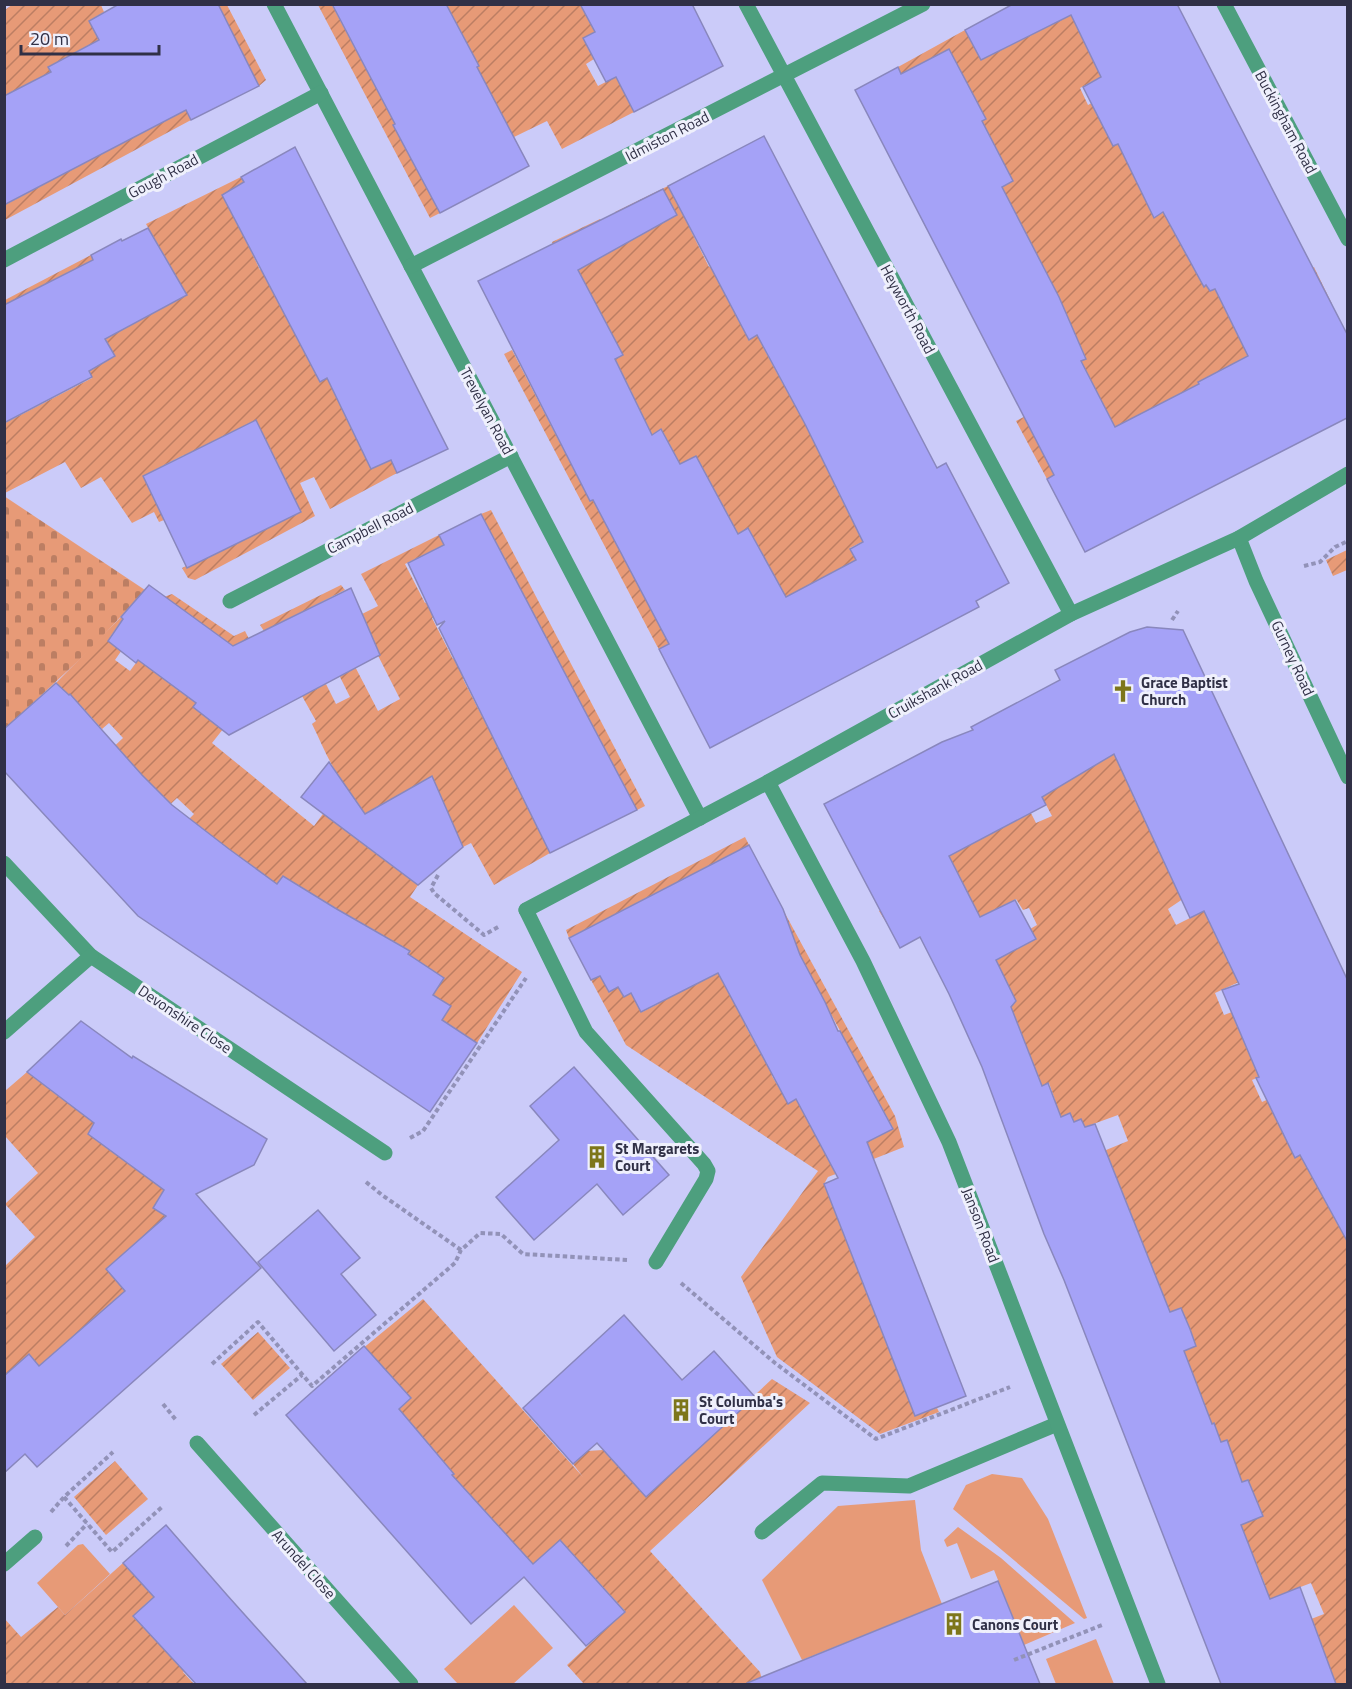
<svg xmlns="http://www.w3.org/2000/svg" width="1352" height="1689" font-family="'Titillium Web',sans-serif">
<defs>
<pattern id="cemetery-stones" width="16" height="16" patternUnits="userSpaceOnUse" patternTransform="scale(1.5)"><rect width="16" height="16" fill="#e79a77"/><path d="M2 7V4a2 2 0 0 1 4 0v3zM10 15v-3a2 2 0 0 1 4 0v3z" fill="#bc7e63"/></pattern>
<pattern id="garden-furrows" width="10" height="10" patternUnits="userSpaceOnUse" patternTransform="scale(1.5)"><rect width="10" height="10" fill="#e79a77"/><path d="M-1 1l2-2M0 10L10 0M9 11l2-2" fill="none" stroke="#bc7e63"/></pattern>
</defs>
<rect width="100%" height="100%" fill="#cbcbf9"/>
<g fill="#e79a77">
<polygon points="992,1474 1022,1478 1048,1519 1087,1618 1084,1619 953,1509 966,1485"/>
<polygon points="915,1500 921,1550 942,1604 802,1660 762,1580 838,1506"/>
<polygon points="958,1527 1001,1558 1075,1623 1024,1645 994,1570 971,1579 957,1543 947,1547 944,1540"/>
<polygon points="83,1544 110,1574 65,1615 37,1583 78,1545"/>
<polygon points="514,1605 553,1648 513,1684 458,1684 444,1669"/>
<polygon points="1096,1639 1114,1684 1056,1684 1046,1659"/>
</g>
<polygon fill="url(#cemetery-stones)" points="4,496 145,590 92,648 5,729"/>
<g fill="url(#garden-furrows)" fill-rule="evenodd">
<polygon points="13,4 101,5 104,12 89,21 98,37 155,8 162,21 139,33 146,47 173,34 180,47 160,57 174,86 194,76 203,94 183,104 191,120 5,220 5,205 159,123 127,61 108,71 117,90 112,93 102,74 77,87 63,59 48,67 71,112 54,120 33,81 5,96 5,10"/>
<polygon points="580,4 583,10 594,5 629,5 594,59 586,64 598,86 656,56 624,91 634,112 562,149 547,121 514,137 433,90 479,66 460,30 441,5"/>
<polygon points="213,5 227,5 266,80 259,86 236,41"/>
<polygon points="318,5 332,5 395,124 394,126 440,213 430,218"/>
<polygon points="1077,11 1101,77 1080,88 1088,105 1152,72 1103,126 1113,146 1120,143 1154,217 1167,211 1204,286 1206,285 1210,291 1215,289 1219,297 1268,291 1314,267 1332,304 1324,308 1220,426 1056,475 1047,479 1016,421 1070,393 1081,361 1086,358 1044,267 971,203 1013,181 1003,162 901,74 898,67 965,30 981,60"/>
<polygon points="241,177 244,182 222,195 243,235 264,223 273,240 251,251 260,270 283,258 320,382 327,378 391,460 397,473 330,509 314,477 300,483 315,516 195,580 188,578 182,568 211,554 206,500 184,455 143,476 164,520 159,522 154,512 132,523 101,477 81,488 65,462 5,493 5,423 92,378 78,350 100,364 114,357 105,338 187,295 146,224"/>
<polygon points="674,183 685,205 725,185 735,203 689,227 709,267 757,244 761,253 716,277 728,298 773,274 785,296 739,321 749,339 795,315 800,325 762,345 783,384 821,364 833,386 796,406 815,443 853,423 864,445 843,456 852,474 834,484 849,514 914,480 924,500 956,483 970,509 937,527 945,541 927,550 937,570 918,580 907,560 886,570 870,538 850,548 867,581 858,585 851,572 839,578 835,571 814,582 836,625 827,631 806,591 788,600 798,619 777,629 788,651 778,657 761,626 743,635 759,667 739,677 708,618 691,627 717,677 708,682 683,637 659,649 657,646 504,354 512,350 590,501 593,500 656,619 730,577 725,568 759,548 749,529 722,542 712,525 676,544 665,522 716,495 696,456 679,465 674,456 640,475 636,467 671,447 662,430 647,437 638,421 618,432 611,420 632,408 629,403 635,400 631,391 624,394 615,378 595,389 587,374 622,355 601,314 565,333 559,324 515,348 512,340 588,302 578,281 547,297 537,277 563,264 552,242 600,219 616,249 629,241 615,212"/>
<polygon points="91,255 93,260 5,306 5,300"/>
<polygon points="491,510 645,806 637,810 481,514"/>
<path d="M439,535L444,545L405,564L425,603L463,584L470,599L432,618L453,659L490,641L501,660L463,679L484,720L520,702L530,722L494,740L514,781L551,763L540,832L550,853L494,885L471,843L463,847L359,841L418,885L410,897L522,972L477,1043L458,1030L441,1054L427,1044L450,1006L433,995L444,978L308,896L283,876L277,885L188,820L194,814L177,798L137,836L159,794L127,759L83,776L123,738L109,723L102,729L81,706L47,737L73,699L56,683L121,617L123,619L110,637L124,647L115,660L130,671L138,660L231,719L212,743L314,826L342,788L335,782L339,777C328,760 321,742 312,724L316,721L302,696L326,684L336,704L350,697L331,659L347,651L378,711L400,699L358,616L378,606L361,574Z"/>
<polygon points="1347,550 1347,570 1333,576 1326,560"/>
<polygon points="341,585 345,590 264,631 260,625"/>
<polygon points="172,594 234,636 245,631 249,639 234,647 164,597"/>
<polygon points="1155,714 1133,796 1136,803 1211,880 1168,909 1176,925 1210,908 1219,943 1228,962 1276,965 1215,993 1224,1015 1232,1012 1274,1070 1252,1080 1262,1102 1325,1073 1295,1158 1311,1150 1315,1157 1347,1141 1347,1163 1323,1175 1343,1220 1347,1218 1347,1242 1346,1243 1348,1247 1347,1684 1326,1684 1334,1681 1283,1630 1324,1614 1311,1583 1277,1596 1281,1605 1241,1598 1266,1587 1249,1545 1216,1535 1263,1515 1248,1480 1202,1498 1221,1442 1214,1423 1179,1437 1206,1407 1191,1370 1158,1383 1151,1364 1196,1346 1181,1308 1134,1326 1072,1164 1128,1141 1118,1115 1085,1127 1074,1122 1054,1120 1048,1103 1055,1100 1049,1083 1042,1086 1000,1019 1016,1001 1011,992 988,964 1030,929 1037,925 1029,908 1023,910 1016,899 973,921 891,930 879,911 954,866 927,813 1008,768 1036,823 1052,816 1042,797"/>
<polygon points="745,837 749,845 569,938 566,930"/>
<path d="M781,906L895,1116L904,1147L828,1177L824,1184L915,1416L937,1408L939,1412L880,1434L777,1357L741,1277L818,1171L626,1045L591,980L600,976L609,992L618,987L624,997L631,993L642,1012L658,1004L634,956ZM801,959L893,1128L855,1148L821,1087L788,1103L772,1076L807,1057L796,1037L762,1056L745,1025L780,1007Z"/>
<polygon points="27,1072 62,1099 80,1109 106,1100 88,1134 168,1185 153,1208 172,1220 106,1269 136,1304 104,1310 93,1319 63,1345 50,1379 29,1354 5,1384 5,1266 35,1237 5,1204 38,1173 5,1136 5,1091"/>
<polygon points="423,1299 583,1477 573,1464 587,1451 603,1450 646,1497 772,1379 810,1403 650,1551 760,1672 763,1684 584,1684 567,1665 625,1611 560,1540 521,1575 516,1546 491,1519 432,1493 453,1474 398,1410 411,1398 397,1383 383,1396 349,1400 328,1377"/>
<polygon points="258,1332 290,1368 253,1400 221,1364"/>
<polygon points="115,1461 148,1499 106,1535 74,1497"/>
<polygon points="123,1563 154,1597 133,1617 142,1626 204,1653 183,1672 194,1684 5,1684 4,1618 21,1637 58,1607 65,1615"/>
</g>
<g fill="#a5a2f7" stroke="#8987bd" stroke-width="1.5">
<polygon points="119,4 218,4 259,86 191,120 186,110 4,205 4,96 51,72 48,67 99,40 89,21"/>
<polygon points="332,4 446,4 479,66 477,67 529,166 440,213 393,125 395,124"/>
<polygon points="580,4 692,4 723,66 634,112 616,77 606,82 583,38 595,32"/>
<polygon points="1013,4 1177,4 1347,334 1347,418 1085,552 1047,479 1054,475 855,90 898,67 901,74 949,49 986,119 982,121 1013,181 1002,187 1059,297 1086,359 1081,361 1115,427 1199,384 1198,382 1248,356 1215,289 1210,291 1206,285 1204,287 1163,212 1154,218 1118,144 1113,146 1083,87 1101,77 1071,15 981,60 965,30"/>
<polygon points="764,136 937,468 946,463 1009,583 976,601 979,607 710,748 659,649 669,644 593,500 590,501 478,281 663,189 677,215 578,270 623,355 615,359 652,435 661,429 680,464 696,456 738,534 748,528 786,597 856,560 850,549 863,542 805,424 757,335 749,340 668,186"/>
<polygon points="295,147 448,449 397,473 391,460 371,469 327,378 320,382 222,195 244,182 241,177"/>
<polygon points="148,228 187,295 105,339 115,356 89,371 92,377 4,423 4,305 93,260 91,255 121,239 122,241"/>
<polygon points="256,420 301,512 187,568 143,476"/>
<polygon points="481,514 637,810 550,853 439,628 445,621 437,625 408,563 444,545 439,535"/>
<polygon points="149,585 233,646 351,588 380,655 229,735 193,707 196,703 138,660 136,663 108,641 123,619 121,617"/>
<polygon points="1147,627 1183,630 1347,979 1347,1241 1300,1155 1295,1158 1256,1078 1259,1077 1222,990 1239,984 1204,911 1190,918 1114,754 1042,797 1046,805 949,856 980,917 1015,900 1036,939 996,960 1016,1001 1011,1007 1042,1086 1048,1083 1061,1117 1070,1113 1074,1122 1081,1119 1085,1127 1095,1124 1170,1312 1181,1308 1190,1329 1196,1346 1184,1351 1212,1424 1214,1423 1221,1442 1227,1440 1242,1482 1248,1480 1263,1516 1241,1525 1270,1599 1300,1587 1336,1684 1221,1684 1064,1280 1044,1234 982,1067 949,994 920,937 900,948 824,804 942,742 973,730 971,727 1060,680 1055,670 1130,632"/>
<polygon points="56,683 69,695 70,694 142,775 172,805 229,849 277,884 283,876 335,908 410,951 408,954 444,978 433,995 451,1006 442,1020 477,1043 430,1112 138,916 4,771 4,729"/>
<polygon points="329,762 365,814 432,776 463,847 418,885 301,797"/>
<polygon points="749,845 783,909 800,955 825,1002 838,1031 840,1031 893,1129 867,1142 966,1396 915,1416 824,1184 838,1178 796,1099 788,1104 718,973 641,1012 631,993 624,997 618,987 609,992 600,976 591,980 569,938"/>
<polygon points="81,1021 132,1058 133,1056 267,1139 254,1165 196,1194 261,1268 37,1467 25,1454 4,1473 4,1376 29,1354 39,1366 125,1291 106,1269 166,1216 153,1208 164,1190 88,1134 94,1123 27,1072"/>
<polygon points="574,1067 669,1175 623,1215 597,1184 534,1240 496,1197 559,1140 530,1106"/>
<polygon points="318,1210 360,1258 341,1274 376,1315 334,1351 258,1262"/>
<polygon points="624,1315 682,1380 714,1351 755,1397 646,1497 597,1443 573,1464 523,1408"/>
<polygon points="364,1346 411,1398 399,1409 454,1474 452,1475 533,1564 560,1540 625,1612 586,1646 524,1577 471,1624 286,1415"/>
<polygon points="166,1525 227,1595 307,1684 196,1684 133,1616 154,1597 123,1563"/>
<polygon points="998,1581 1040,1684 747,1684 747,1683"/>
</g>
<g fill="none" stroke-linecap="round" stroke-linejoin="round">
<g stroke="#9292b8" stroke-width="4" stroke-dasharray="4.5 3" stroke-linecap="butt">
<polyline points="1304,566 1320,562 1335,547 1348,541"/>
<polyline points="1172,620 1178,611"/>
<polyline points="438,875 431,888 434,893 484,935 500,926"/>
<polyline points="410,1138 423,1131 526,978"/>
<polyline points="366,1182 382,1195 461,1250"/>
<polyline points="681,1283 775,1363 876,1439 1010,1387"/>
<polyline points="212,1364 258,1322 312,1386 455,1263 461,1250 480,1233 501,1234 523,1254 627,1260"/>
<polyline points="163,1404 176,1420"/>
<polyline points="254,1415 302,1375"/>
<polyline points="64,1497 112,1552 162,1507"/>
<polyline points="51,1512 64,1497 113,1452"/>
<polyline points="66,1546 87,1524"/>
<polyline points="1014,1660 1102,1625"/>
</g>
<g stroke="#4d9f7e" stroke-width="15">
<polyline points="526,910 586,1032 704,1164 708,1171 706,1179 656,1262"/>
<polyline points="762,1532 822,1483 909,1486 1057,1424"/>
</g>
<g stroke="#4d9f7e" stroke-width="15">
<polyline points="274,4 700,818"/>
<polyline points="746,4 1071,614"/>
<polyline points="1224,4 1348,239"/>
<polyline points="4,260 321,93"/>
<polyline points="411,266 923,4"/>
<polyline points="1239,538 1256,581 1348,777"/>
<polyline points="230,601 511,456"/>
<polyline points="768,782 863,961 949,1142 1158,1684"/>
<polyline points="4,863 91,956 385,1153"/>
<polyline points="526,910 768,782 1071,614 1239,538 1348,474"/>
<polyline points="4,1032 91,956"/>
<polyline points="197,1443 411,1684"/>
<polyline points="4,1564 35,1537"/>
</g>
</g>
<defs>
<g id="church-bare" transform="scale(1.8)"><path d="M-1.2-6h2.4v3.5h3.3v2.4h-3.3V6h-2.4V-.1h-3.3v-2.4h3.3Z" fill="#7d761b" stroke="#eff0fc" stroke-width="2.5" paint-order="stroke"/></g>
<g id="building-bare" transform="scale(1.8)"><path d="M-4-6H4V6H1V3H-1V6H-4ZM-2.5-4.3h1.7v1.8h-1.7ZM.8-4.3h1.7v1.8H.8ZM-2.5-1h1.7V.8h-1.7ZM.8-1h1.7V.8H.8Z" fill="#7d761b" stroke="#eff0fc" stroke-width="2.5" paint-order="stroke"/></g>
</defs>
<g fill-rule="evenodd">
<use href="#church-bare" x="1123" y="691"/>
<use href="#building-bare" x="597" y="1157"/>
<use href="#building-bare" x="681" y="1410"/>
<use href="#building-bare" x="954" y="1624"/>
</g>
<g text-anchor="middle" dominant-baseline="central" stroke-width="6" stroke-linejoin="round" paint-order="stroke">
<g font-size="15" fill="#303046" stroke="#eff0fc">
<text transform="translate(1286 122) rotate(62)">Buckingham Road</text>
<text transform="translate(667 136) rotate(-27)">Idmiston Road</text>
<text transform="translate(163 176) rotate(-28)">Gough Road</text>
<text transform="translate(908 309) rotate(62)">Heyworth Road</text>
<text transform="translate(487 411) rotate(62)">Trevelyan Road</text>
<text transform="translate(370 528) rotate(-27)">Campbell Road</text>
<text transform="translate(1293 658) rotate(65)">Gurney Road</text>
<text transform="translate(935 689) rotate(-29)">Cruikshank Road</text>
<text transform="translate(185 1019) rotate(34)">Devonshire Close</text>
<text transform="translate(981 1225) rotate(69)">Janson Road</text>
<text transform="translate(304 1564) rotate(48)">Arundel Close</text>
</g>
<g font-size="15" font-weight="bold" fill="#303046" stroke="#eff0fc" text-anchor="start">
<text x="1141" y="682">Grace Baptist<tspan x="1141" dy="17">Church</tspan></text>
<text x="615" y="1148">St Margarets<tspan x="615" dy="17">Court</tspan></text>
<text x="699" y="1401">St Columba's<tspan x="699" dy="17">Court</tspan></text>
<text x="972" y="1624">Canons Court</text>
</g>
</g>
<rect width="1352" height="1689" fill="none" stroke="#303046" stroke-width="12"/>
<path d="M21 45v9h138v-9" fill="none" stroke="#303046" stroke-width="3"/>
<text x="30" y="45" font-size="18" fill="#303046" stroke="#eff0fc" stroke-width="4.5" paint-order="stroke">20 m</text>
</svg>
